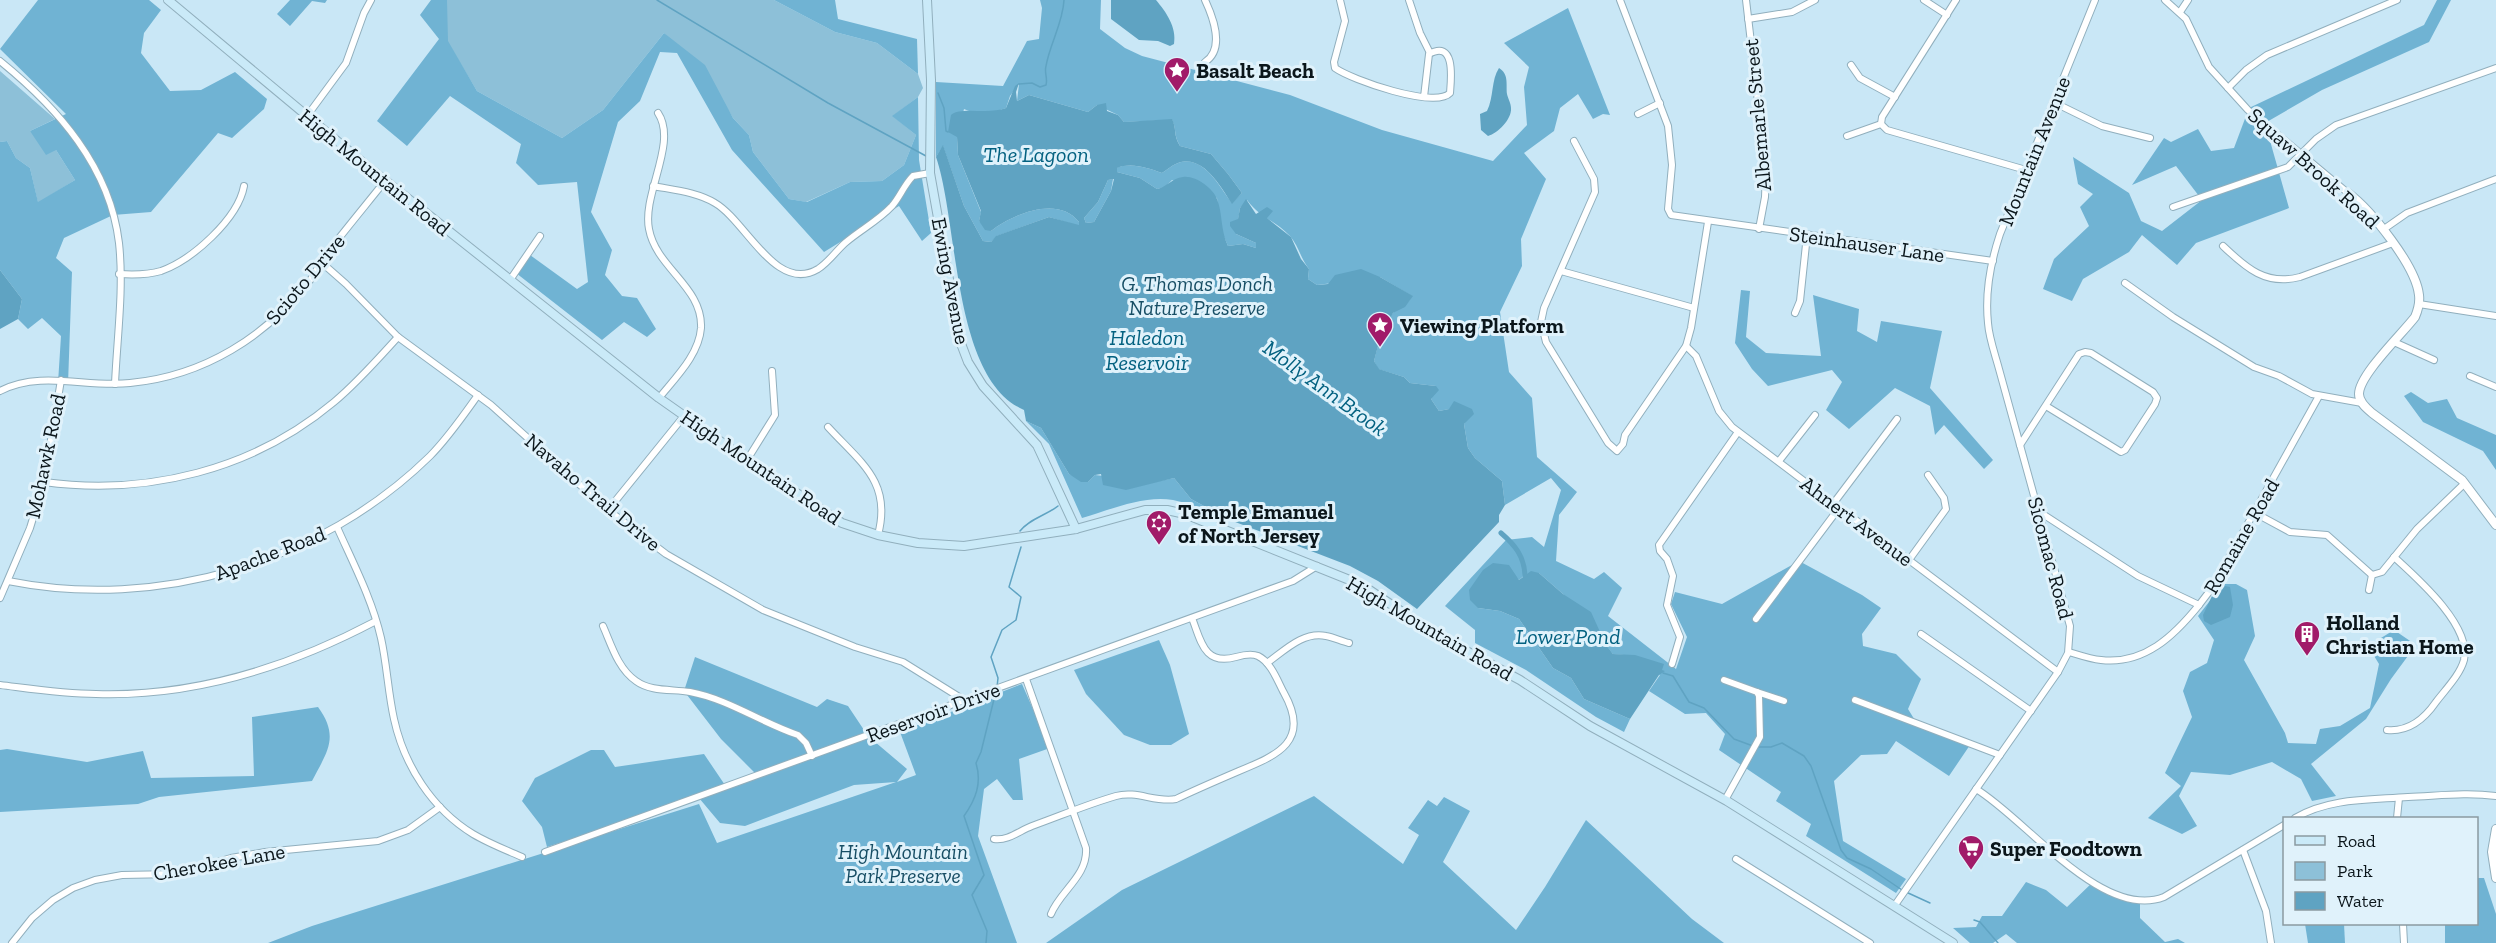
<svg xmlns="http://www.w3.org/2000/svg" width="2496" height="943" font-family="'Zilla Slab',serif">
<rect width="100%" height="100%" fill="#c9e7f6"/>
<g fill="#8dc0d8">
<polygon points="447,0 774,0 835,32 877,43 918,74 923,88 918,97 893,116 916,135 904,165 882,181 850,182 806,202 789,199 753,152 749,135 733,118 719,95 664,33 603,110 562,138 477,91 447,41"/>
<polygon points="0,71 55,119 30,131 56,150 75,180 38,203 30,168 16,158 7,141 0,142"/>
</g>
<g fill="#70b3d3">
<polygon points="38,0 149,0 161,10 144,33 141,53 170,91 201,90 235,72 267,99 264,109 232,138 218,133 151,212 113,215 64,238 56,258 72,272 68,384 58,383 61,336 42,318 28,329 18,319 22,299 0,270 0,142 7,141 16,158 30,168 38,202 75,180 56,150 46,155 30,131 66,114 0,49"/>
<polygon points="290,0 327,0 325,3 312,1 290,26 277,14"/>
<polygon points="431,0 447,0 448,41 477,91 562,138 603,110 664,33 705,65 733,118 749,135 753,152 789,199 807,202 850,182 882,181 904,165 916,135 892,116 918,97 919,160 931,233 922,241 899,206 824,252 732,150 677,53 660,52 640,101 618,122 591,212 612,250 605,275 622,296 637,298 656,329 647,337 624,322 602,340 516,273 530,255 577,289 588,282 577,182 538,185 516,163 521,144 450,96 407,146 377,121 439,39 420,15"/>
<polygon points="774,0 835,0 838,19 917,39 918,74 877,43 835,32"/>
<path d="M1040,0H1101L1100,29L1125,48L1142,56L1290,95L1382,130L1493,161L1527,125L1524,87L1529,67L1504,43L1568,8L1610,115L1603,114L1593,119L1578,94L1560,108L1554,131L1524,153L1546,179L1521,239L1522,266L1500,312L1509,372L1532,398L1537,457L1577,492L1559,515L1556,561L1594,579L1604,572L1622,588L1608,616L1676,669L1687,637L1671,604L1675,592L1722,604L1799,561L1862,595L1881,608L1862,634L1863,646L1896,654L1921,679L1908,709L1916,722L1970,745L1949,776L1896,741L1887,754L1861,755L1834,781L1843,841L1906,879L1896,893L1806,836L1811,824L1776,801L1781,792L1719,750L1725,734L1706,713L1685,714L1649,691L1660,675L1635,656L1613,654L1563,594L1539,573L1525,575L1519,580L1516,577L1478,608L1500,611L1519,619L1553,668L1571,678L1584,699L1630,719L1624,732L1596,717L1526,670L1475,643V630L1445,606L1506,540L1532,537L1544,547L1561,490L1551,478L1505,505L1502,481L1475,458L1468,448L1464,424L1468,418L1449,409L1439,411L1431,399L1436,386L1410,383L1404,377L1378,369L1374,361C1378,345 1382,328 1391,315C1398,307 1405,309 1412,296L1380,277L1317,285L1308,279L1309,269C1301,259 1298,245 1290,236C1275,220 1260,218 1247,200L1240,208L1236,234L1256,243V248L1243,244L1228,246L1221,230L1217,198L1172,180L1165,187L1157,189L1140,178L1117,172L1116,168C1131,162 1148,168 1162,173C1167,170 1172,165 1178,163C1204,154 1220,188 1232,203L1242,193L1228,174L1211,154L1180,146C1173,134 1177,129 1172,120L1124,122L1118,115L1097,105L1088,112L1029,95L1017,101L1019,84L1010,96L1006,108C993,113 977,115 964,109L957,137L958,155L981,212L979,221L991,231C1013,214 1058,195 1079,222V226L1049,217L997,236L991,242L983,241L964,206L943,146L936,157V82L1003,86L1027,41L1039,39L1042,8Z"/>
<polygon points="2437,0 2451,0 2429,42 2322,90 2265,123 2289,208 2196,243 2177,265 2142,235 2129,252 2083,279 2072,301 2043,289 2054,259 2089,226 2080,207 2093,194 2078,184 2073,157 2129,193 2141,221 2162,231 2202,200 2176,166 2132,185 2164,138 2171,142 2198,129 2211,151 2234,148 2249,108 2424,25"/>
<polygon points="1113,179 1111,191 1094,222 1086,223 1084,218 1098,202 1108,180"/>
<polygon points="1741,290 1750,291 1746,337 1766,353 1821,356 1813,295 1859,309 1857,331 1877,342 1881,321 1942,331 1930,388 1993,460 1984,469 1944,425 1935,435 1930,406 1895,388 1849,429 1826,410 1842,382 1832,370 1768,386 1752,369 1735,343"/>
<polygon points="2411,392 2428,403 2447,399 2457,418 2496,435 2496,470 2483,451 2423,422 2404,396"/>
<path d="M1026,421L1041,428L1069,474L1088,482L1095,475L1154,482L1174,478L1191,499L1230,520C1211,512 1193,504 1173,500C1143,495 1110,510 1082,518L1049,444Z"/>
<polygon points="2223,584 2236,584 2247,590 2255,636 2244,660 2285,733 2288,743 2316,744 2320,729 2340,726 2370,708 2379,664 2368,646 2394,630 2416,645 2391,679 2366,719 2311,764 2336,796 2312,801 2301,779 2272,762 2230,775 2191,772 2179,796 2197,826 2182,834 2148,818 2181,786 2165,773 2192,717 2183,691 2190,672 2207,663 2214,640 2198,616"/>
<polygon points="1159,640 1170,665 1189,734 1171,745 1150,745 1124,735 1086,694 1074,670"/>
<polygon points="695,657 817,707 827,699 848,706 868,736 907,769 897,782 916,775 900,732 1022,684 1050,748 1019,759 1023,800 1013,800 997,779 984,789 978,836 1017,943 268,943 312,926 699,804 717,843 896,782 854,785 745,826 720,823 699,798 547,847 542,827 522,801 535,778 591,750 604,750 615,767 704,754 727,788 758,776 721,739 684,691"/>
<path d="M318,707C340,737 327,752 312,781L159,797L138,804L0,812V750L7,749L87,762L143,751L151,778L254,776L252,717Z"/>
<polygon points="1314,796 1403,864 1419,835 1408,828 1428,800 1437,806 1444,797 1470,811 1443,862 1516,930 1545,887 1586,820 1692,919 1724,943 1046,943 1122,890"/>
<polygon points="2477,878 2484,878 2496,914 2496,943 2445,943 2445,924 2476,924"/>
<polygon points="2094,881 2140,902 2140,918 2165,942 2178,939 2185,943 2017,943 2006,934 1993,943 1970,943 1953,928 1976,927 1982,916 2002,916 2026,882 2046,890 2067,907"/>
<polygon points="2305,924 2344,924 2345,943 2308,943"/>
</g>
<g fill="#5fa3c2" fill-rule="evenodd">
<path d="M1111,0H1156C1166,12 1177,27 1174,44L1170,46L1158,41L1139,40L1111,19Z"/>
<path d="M1499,68C1509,74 1506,84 1507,94C1508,99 1511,103 1511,108C1512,119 1498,133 1488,136L1481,130L1480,114L1487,111C1494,97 1491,80 1499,68Z"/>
<path d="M1019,83L1016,92L1017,101L1029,95L1088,112L1097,105L1106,103L1107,111L1118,115L1124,122L1172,119C1177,129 1173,135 1180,146L1211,154L1228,174L1242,193L1232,204C1221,187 1203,154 1178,163C1172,165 1167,170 1162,173C1148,168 1131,162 1117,168V172L1140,178L1157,189C1167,187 1172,178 1183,177C1195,175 1213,188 1217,199C1223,214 1220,229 1228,246L1243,244L1256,248V243L1236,234L1230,226V222L1238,219L1240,208L1246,199L1256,214L1267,207L1273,211L1267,218L1291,237L1301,259L1309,269L1308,279L1317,285L1328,284L1335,275L1361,269L1380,277L1413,296L1405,307L1393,313L1382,331L1374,361L1379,369L1404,377L1410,383L1436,386L1439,390L1431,399L1439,411L1449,409L1454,401L1472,409L1474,414L1464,424L1468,448L1475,458L1502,481L1505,505L1499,515V522L1417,609L1378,581L1350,566L1230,520L1191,499L1174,478L1126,490L1103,485L1101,474L1095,475L1088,482H1081L1069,474L1041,428L1026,421L1024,410C952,379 959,224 936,157L943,145L964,206L983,241L991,242L996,236L1049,217L1079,225V222C1058,195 1013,214 991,231L985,230L979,221L981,211L958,155L957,137L948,132L951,115C961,106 988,115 1006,108L1015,86ZM1114,179L1111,191L1094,222L1086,223L1084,218L1098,202L1108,180Z"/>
<polygon points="0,270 22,299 18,319 0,329"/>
<polygon points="1493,563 1509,565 1519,580 1531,571 1539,573 1563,594 1591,612 1606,645 1613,654 1635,655 1664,664 1662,670 1665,671 1659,675 1630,719 1584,699 1571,678 1553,668 1519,619 1500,611 1478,608 1470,600 1469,590 1483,570"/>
<polygon points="2225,586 2230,587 2233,605 2230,617 2211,625 2204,621 2203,615 2212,596 2216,597"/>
</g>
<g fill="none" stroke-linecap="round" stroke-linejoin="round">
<g stroke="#5fa3c2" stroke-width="1.5">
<polyline points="657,0 828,103 926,156"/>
<path d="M1019,84L1032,83L1040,87L1046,85C1048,78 1044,73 1046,66C1050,43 1063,23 1064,0"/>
<polyline points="938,93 944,108 946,131 948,132"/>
<path d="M1020,531C1029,519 1045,516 1058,506"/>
<polyline points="1663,673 1673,676 1689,702 1704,708 1734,739 1753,746"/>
<polyline points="997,687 998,678 991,657 1002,630 1016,620 1021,597 1009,587 1021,547"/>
<polyline points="1758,747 1771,747 1782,743 1804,756 1811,766 1841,850 1847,858 1871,869 1902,890"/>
<polyline points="1906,892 1930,903"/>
<polyline points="1974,920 1980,922 1998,943"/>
<path d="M986,943L987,931L972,895L984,875L964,816C976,799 982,783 976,763L981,752L996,691"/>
</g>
<path stroke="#5fa3c2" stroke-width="5" d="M1501,533C1515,545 1524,556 1525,575"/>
<g stroke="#91afbd" stroke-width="8">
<g id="minor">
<path d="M1205,0C1213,17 1225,49 1205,62"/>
<path d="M1340,0L1345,21L1334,62L1335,68C1352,80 1435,109 1450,93C1451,80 1456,39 1429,54L1424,97"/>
<polyline points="1409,0 1420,33 1430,53"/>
<polyline points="1620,0 1668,126 1672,165 1668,209 1671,215 1993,261"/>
<polyline points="1746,0 1766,170 1765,197 1759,229"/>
<polyline points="1924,0 1947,15"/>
<polyline points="2165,0 2186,19 2209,67 2248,110 2348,193"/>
<polyline points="2180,12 2188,0"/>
<polyline points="1748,19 1792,12 1815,0"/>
<path d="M0,61C58,108 110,167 119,243C124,289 117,338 115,384"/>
<polyline points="1851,65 1860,78 1895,97"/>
<polyline points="2228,88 2246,70 2267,55 2397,0"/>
<polyline points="2053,102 2102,126 2150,138"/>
<path d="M658,113C678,143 642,194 649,229C656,268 703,287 701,328C699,355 675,378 659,398"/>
<polyline points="1638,114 1660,103"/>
<polyline points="307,116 346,63 364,13 371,0"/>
<polyline points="1881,124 1882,117 1956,0"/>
<polyline points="1847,136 1881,124 1887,130 2026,170"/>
<polyline points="1574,141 1594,179 1595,192 1544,308 1541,322 1546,342 1608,443 1617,451 1623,444 1625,435 1686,346 1691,328 1708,222"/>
<path d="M653,186C674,190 697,192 715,203C746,221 776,294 818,269C829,262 836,251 845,243C860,230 878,221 892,206C900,197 904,185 913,176L930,173"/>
<polyline points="2173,207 2288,167 2316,139 2336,125 2496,68"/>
<polyline points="2384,229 2407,213 2496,179"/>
<path d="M2223,246C2246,268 2266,286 2300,277L2393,243"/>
<polyline points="321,262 346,284 398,337 491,405 608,510 666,554 763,610 855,647 903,662 964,700"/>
<polyline points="1561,271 1694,308"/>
<path d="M119,274C134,275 147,275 161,271C192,260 238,219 244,186"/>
<polyline points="510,280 540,236"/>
<polyline points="2125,283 2173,317 2254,367 2279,376 2312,394 2362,403"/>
<polyline points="2419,304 2496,316"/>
<polyline points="1795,313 1800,301 1807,235"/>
<polyline points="2394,342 2434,360"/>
<polyline points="1686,346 1696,356 1719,411 1732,427 2058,672"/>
<polyline points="2470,376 2496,387"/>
<path d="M0,391C42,370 86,388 130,383C204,376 266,337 311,279C316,272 320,263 325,256C345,230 365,206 385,181"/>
<path d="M828,427C861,463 892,482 878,535"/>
<polyline points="2020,445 2079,354 2085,352 2091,353 2153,392 2157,398 2155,404 2125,450 2121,452 2046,406"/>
<polyline points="747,460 775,415 772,371"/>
<polyline points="1779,461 1815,415"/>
<path d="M44,482C147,496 253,470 334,402C357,383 377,360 398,337"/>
<polyline points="1833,504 1897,419"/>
<polyline points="608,510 684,416"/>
<polyline points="2038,511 2138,576 2199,605 2212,588 2319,396"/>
<polyline points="2255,513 2290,532 2327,535 2372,575"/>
<path d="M337,527C353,563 372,599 381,638C387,665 388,692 394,719C404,765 432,809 473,834C488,843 506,850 522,857"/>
<polyline points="1909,560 1946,509 1944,498 1928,475"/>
<path d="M8,581C158,611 321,563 430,456C448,438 463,416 478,395"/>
<polyline points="2369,590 2372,575 2382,572 2417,529 2465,483"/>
<polyline points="0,598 30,528 44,482 61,380"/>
<polyline points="1756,619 1839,508"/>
<path d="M603,626C611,644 618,669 636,681C651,692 672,689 690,692C728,699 762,723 798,735L806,743L812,756"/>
<polyline points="1921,634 2031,711"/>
<path d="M2069,652C2079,655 2090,659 2101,660C2144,665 2174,636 2199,605"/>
<path d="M1267,663C1284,651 1303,631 1326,636C1333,637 1341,641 1349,643"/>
<polyline points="1672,664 1680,637 1667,605 1673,576 1667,559 1660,551 1659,545 1738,432"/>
<path d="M1026,679L1086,848C1088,876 1060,891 1051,914"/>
<polyline points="1724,680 1757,692 1759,696 1760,737 1725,800"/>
<path d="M0,685C32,689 64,694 96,694C195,697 289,667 376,621"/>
<polyline points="1757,692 1784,701"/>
<polyline points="1855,700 2000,755"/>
<path d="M2387,730C2409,732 2425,718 2436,702C2445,690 2460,675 2464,660C2472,626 2417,578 2394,557"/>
<path d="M1976,789C2025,818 2102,921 2164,897L2284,825"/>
<path d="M2295,818C2329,798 2369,800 2408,797C2437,796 2466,792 2496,796"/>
<polyline points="2397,818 2399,798"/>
<path d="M994,839C1008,841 1019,831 1032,826C1060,816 1088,804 1116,796C1137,790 1155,803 1176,799C1197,789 1218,780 1239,771C1278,755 1311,741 1284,693C1278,682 1271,662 1258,656C1251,653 1243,655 1236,657C1204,666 1201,641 1192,618"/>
<polyline points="2243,850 2266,911 2271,943"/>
<polyline points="545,852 1293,581 1317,566"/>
<polyline points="1736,859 1870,943"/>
<path d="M1895,905L2058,672L2068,653L2070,626L1999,369C1995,354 1989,338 1988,323C1985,294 1991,261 2000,234L2095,0"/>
<polyline points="2403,924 2404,943"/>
<polyline points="12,943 32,918 53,900 73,888 95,880 122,875 175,874 231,858 265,852 378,841 408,830 440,807"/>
</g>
</g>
<g stroke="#91afbd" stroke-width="10">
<g id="tertiary">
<path d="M2348,193C2371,210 2416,266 2419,295C2420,303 2418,310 2415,317C2402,334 2359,375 2359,394C2359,402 2366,408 2372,413L2462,480L2496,525"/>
<polyline points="2496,829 2492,852 2496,878"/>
</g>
</g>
<g stroke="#91afbd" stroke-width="10">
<g id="secondary">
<polyline points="168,0 372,170 659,398 747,460 842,523 878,535 918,543 964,546 1076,529 1145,510 1167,510 1185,514 1362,585 1435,634 1520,680 1590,726 1727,801 1953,943"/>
<polyline points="927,0 931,80 930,173 960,341 968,362 983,386 1037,445 1076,529"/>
</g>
</g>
<use href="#minor" stroke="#fff" stroke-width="6"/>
<use href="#tertiary" stroke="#fff" stroke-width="8"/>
<use href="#secondary" stroke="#caeaf8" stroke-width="8"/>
</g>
<defs>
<g id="sight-pin" transform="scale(1.35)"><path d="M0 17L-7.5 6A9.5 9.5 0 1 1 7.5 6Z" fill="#a11b69" stroke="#e0f2fb"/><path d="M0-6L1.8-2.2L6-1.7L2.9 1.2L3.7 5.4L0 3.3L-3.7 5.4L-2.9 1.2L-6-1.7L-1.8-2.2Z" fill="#fff"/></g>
<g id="synagogue-pin" transform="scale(1.35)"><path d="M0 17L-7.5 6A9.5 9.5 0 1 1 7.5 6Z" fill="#a11b69" stroke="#e0f2fb"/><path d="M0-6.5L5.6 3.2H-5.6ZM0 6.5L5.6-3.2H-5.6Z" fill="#fff"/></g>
<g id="building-pin" transform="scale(1.35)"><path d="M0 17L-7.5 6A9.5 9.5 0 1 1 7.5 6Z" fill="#a11b69" stroke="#e0f2fb"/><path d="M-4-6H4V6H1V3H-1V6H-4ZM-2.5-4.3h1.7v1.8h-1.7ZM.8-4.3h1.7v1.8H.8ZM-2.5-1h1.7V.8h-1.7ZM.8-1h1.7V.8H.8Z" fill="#fff"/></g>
<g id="supermarket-pin" transform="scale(1.35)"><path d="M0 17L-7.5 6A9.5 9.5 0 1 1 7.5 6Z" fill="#a11b69" stroke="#e0f2fb"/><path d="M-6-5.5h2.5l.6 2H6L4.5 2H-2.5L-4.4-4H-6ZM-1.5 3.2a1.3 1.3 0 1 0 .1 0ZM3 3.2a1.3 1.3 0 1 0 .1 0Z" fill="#fff"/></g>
</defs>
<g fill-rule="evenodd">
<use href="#sight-pin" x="1177" y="70"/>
<use href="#sight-pin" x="1380" y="325"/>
<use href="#synagogue-pin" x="1159" y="523"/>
<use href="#building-pin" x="2307" y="634"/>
<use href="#supermarket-pin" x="1971" y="848"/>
</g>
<g text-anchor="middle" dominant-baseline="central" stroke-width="6" stroke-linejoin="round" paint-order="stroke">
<g font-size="21" font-weight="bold" fill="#0b161b" stroke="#e0f2fb" text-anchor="start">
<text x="1196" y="70">Basalt Beach</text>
<text x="1400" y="325">Viewing Platform</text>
<text x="1178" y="511">Temple Emanuel<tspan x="1178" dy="24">of North Jersey</tspan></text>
<text x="2326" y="622">Holland<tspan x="2326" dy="24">Christian Home</tspan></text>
<text x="1990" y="848">Super Foodtown</text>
</g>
<g font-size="21" fill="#0b161b" stroke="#e0f2fb">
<text transform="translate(1757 115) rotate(-95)">Albemarle Street</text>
<text transform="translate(2034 151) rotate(-68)">Mountain Avenue</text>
<text transform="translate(2314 168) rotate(42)">Squaw Brook Road</text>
<text transform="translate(375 172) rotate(39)">High Mountain Road</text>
<text transform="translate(1867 244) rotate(8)">Steinhauser Lane</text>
<text transform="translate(305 279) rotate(-50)">Scioto Drive</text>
<text transform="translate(951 281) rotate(79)">Ewing Avenue</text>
<text transform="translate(45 456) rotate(-78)">Mohawk Road</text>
<text transform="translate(761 467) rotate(34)">High Mountain Road</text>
<text transform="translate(593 492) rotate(40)">Navaho Trail Drive</text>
<text transform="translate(1857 521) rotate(37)">Ahnert Avenue</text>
<text transform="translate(2241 536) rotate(-60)">Romaine Road</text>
<text transform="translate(270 553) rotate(-21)">Apache Road</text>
<text transform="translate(2051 558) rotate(75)">Sicomac Road</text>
<text transform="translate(1430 628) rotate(30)">High Mountain Road</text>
<text transform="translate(933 712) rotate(-20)">Reservoir Drive</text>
<text transform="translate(219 862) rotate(-10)">Cherokee Lane</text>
</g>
<g font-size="21" font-style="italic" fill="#174e65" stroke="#e0f2fb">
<text x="1197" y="283">G. Thomas Donch<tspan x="1197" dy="24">Nature Preserve</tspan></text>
<text x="903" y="851">High Mountain<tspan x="903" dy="24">Park Preserve</tspan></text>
</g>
<g font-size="22" font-style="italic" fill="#036180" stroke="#e0f2fb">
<text x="1036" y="154">The Lagoon</text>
<text x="1147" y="337">Haledon<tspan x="1147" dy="25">Reservoir</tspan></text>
<text transform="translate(1325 388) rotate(36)">Molly Ann Brook</text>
<text x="1568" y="636">Lower Pond</text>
</g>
</g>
<rect x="2283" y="817" width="195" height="108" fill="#e0f2fb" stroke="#8b9aa1" stroke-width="1.5"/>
<rect x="2295" y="836" width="30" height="9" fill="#caeaf8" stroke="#8b9aa1" stroke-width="1.5"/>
<text x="2337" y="847" font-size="18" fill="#0b161b">Road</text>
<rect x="2295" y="862" width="30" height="18" fill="#8dc0d8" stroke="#8b9aa1" stroke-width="1.5"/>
<text x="2337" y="877" font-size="18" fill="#0b161b">Park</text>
<rect x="2295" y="892" width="30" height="18" fill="#5fa3c2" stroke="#8b9aa1" stroke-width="1.5"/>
<text x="2337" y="907" font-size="18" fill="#0b161b">Water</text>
</svg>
